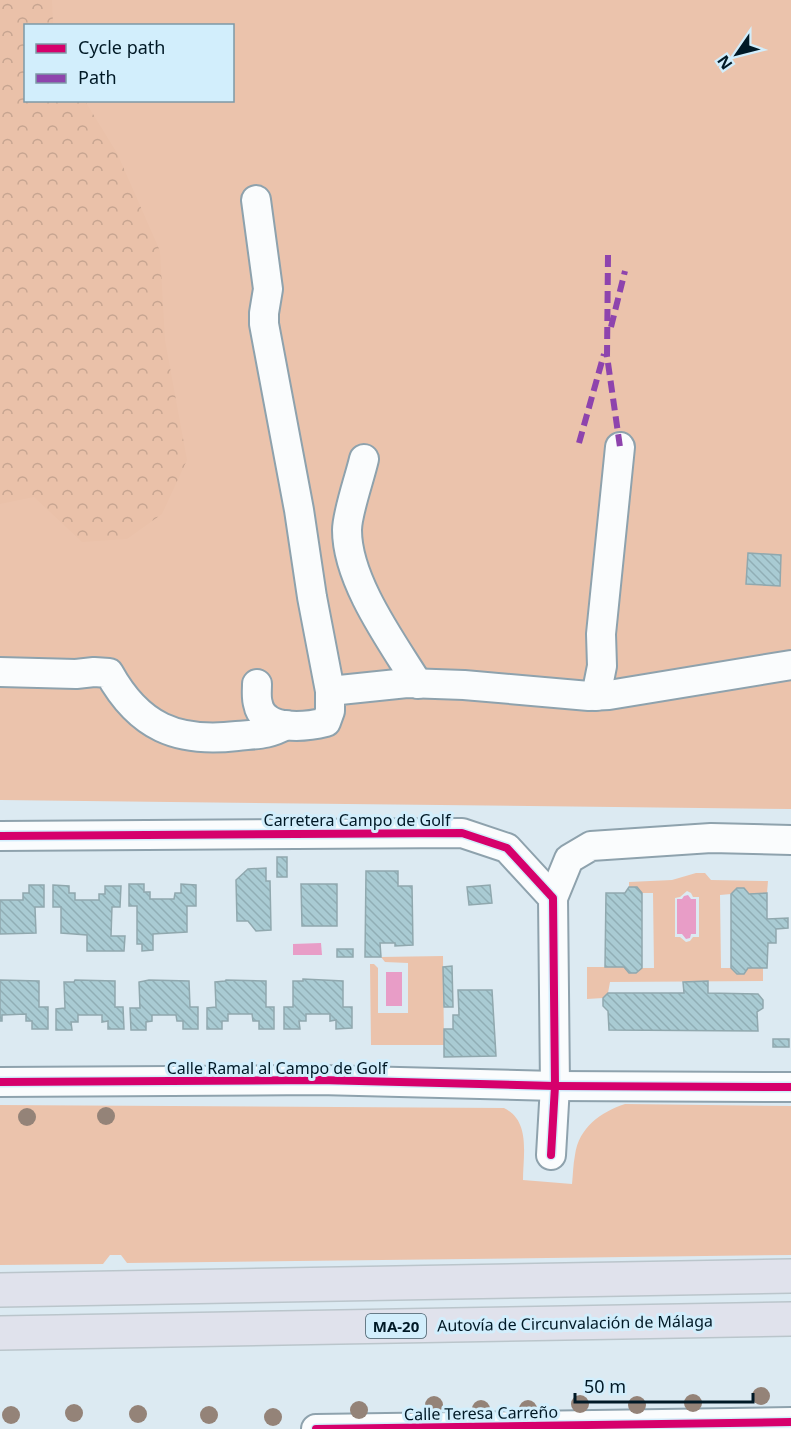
<svg xmlns="http://www.w3.org/2000/svg" width="791" height="1429" font-family="'Noto Sans',sans-serif">
<defs>
<pattern id="forest-crowns" width="20" height="18" patternUnits="userSpaceOnUse" patternTransform="scale(1.5)"><rect width="20" height="18" fill="#eac1a9"/><path d="M2 6a3 3 0 1 1 6 0M12 15a3 3 0 1 1 6 0" fill="none" stroke="#c7a591"/></pattern>
<pattern id="building-back-hatch" width="6" height="6" patternUnits="userSpaceOnUse" patternTransform="scale(1.5)"><rect width="6" height="6" fill="#a9cbd3"/><path d="M-1 5l2 2M0 0l6 6M5-1l2 2" fill="none" stroke="#90aeb5"/></pattern>
</defs>
<rect width="100%" height="100%" fill="#dceaf2"/>
<g fill="#ebc3ac" fill-rule="evenodd">
<path d="M0,0H791V809L0,800ZM26,26H232V100H26Z"/>
<path d="M696,873H705L711,880L768,881L767,893L749,894L744,888H737L731,894L720,895L721,968H731L737,974H744L748,968H763V981L610,982L608,993L603,998L587,999V967H624L629,973H636L642,968H654L653,893H642L637,887H629V882L672,880ZM687,891L691,893L693,897H699V937H693L690,941L686,942L680,937H675V898L680,897Z"/>
<polygon points="443,956 444,1045 371,1045 370,964 374,964 378,968 378,1013 408,1013 408,963 385,962 381,957"/>
<path d="M625,1104L791,1106V1255L127,1263L121,1255H110L103,1264L0,1265V1105L504,1108C531,1121 523,1155 523,1180L572,1184C573,1175 573,1165 575,1155C579,1127 601,1112 625,1104Z"/>
</g>
<polygon fill="url(#forest-crowns)" points="0,0 52,0 53,25 26,26 26,100 85,101 117,153 160,251 165,340 187,460 162,514 127,539 82,542 34,497 0,504"/>
<g fill="#e89dc7">
<polygon points="688,895 691,899 696,899 696,934 691,934 690,938 686,939 682,934 677,934 677,899 682,899 684,896"/>
<polygon points="321,943 322,955 293,955 293,944"/>
<rect x="386" y="972" width="16" height="34"/>
</g>
<g fill="url(#building-back-hatch)" stroke="#90a8ae" stroke-width="1.5">
<polygon points="748,553 781,555 780,586 746,584"/>
<rect x="277" y="857" width="10" height="20"/>
<polygon points="266,868 266,881 270,881 271,930 256,931 248,921 237,921 236,880 248,869"/>
<polygon points="366,871 398,871 398,886 412,886 413,945 395,946 395,943 380,943 381,957 365,957"/>
<polygon points="129,884 144,884 144,892 150,892 150,899 174,899 175,893 181,893 181,884 196,885 196,906 187,906 187,932 153,934 153,950 142,951 142,944 137,944 137,906 129,906"/>
<polygon points="301,884 337,884 337,926 302,926"/>
<polygon points="29,885 44,885 44,907 35,907 36,933 0,934 0,900 23,900 23,893 29,893"/>
<polygon points="53,885 69,886 69,893 75,893 75,900 99,900 99,894 105,894 105,886 121,886 120,907 112,907 111,936 125,936 124,951 87,951 87,935 61,933 61,907 53,907"/>
<polygon points="490,885 492,903 469,905 467,887"/>
<polygon points="629,887 637,887 642,893 642,968 636,973 629,973 624,967 605,967 606,893 625,893"/>
<polygon points="737,888 744,888 749,894 767,893 767,919 788,918 788,928 776,929 776,943 768,943 767,968 748,968 744,974 737,974 731,968 731,894"/>
<rect x="337" y="949" width="16" height="8"/>
<polygon points="452,966 453,1007 444,1007 443,967"/>
<polygon points="303,979 343,981 343,1007 352,1007 352,1028 336,1029 336,1020 330,1021 330,1014 306,1014 306,1021 299,1021 300,1029 284,1029 284,1007 293,1007 293,981 303,981"/>
<polygon points="0,980 39,981 39,1007 48,1007 48,1029 32,1029 32,1021 26,1021 26,1014 2,1015 2,1021 0,1021"/>
<polygon points="75,980 115,981 115,1007 123,1007 124,1029 108,1029 108,1021 102,1022 102,1015 78,1015 78,1022 71,1022 72,1030 56,1030 56,1009 65,1008 64,982 74,982"/>
<polygon points="149,980 189,981 190,1007 198,1007 198,1029 183,1029 183,1021 177,1021 176,1015 152,1015 152,1021 146,1022 146,1030 131,1030 130,1008 140,1008 139,982"/>
<polygon points="226,980 266,981 266,1007 274,1007 274,1029 259,1029 259,1021 253,1021 252,1014 228,1014 228,1021 222,1021 222,1029 207,1029 207,1008 216,1007 215,982 225,981"/>
<polygon points="708,981 708,993 758,994 763,1000 763,1008 757,1012 758,1031 609,1030 608,1011 603,1006 603,998 608,993 684,993 683,982"/>
<polygon points="458,990 492,990 496,1056 444,1057 444,1029 453,1029 453,1015 459,1015"/>
<rect x="773" y="1039" width="16" height="8"/>
</g>
<g fill="none" stroke-linecap="round" stroke-linejoin="round">
<g stroke="#8ea2ad" stroke-width="32">
<g id="minor">
<polyline points="256,200 268,289 264,313 264,324 299,510 312,597 330,691"/>
<path d="M364,459C360,477 347,513 347,530C347,581 392,642 418,684"/>
<path d="M0,672L76,674L94,672L109,673C139,727 177,743 237,736C257,734 268,735 286,725"/>
<path d="M257,684C257,691 256,698 258,704C263,732 306,727 326,722L330,711V691L407,683L464,685L589,696L609,695L791,665"/>
<polyline points="596,696 602,666 601,634 620,447"/>
<polyline points="0,836 462,833 507,848 553,898 555,1086 551,1155"/>
<polyline points="553,898 569,859 591,846 711,838 791,840"/>
<polyline points="0,1082 319,1080 555,1086 791,1087"/>
<polyline points="316,1429 791,1422"/>
</g>
</g>
<g stroke="#bac5cb" stroke-width="36">
<g id="highway">
<polyline points="0,1290 791,1276"/>
<polyline points="0,1333 791,1319"/>
</g>
</g>
<use href="#minor" stroke="#fafcfd" stroke-width="28"/>
<use href="#highway" stroke="#e0e2ec" stroke-width="33"/>
<g stroke="#8e44ad" stroke-width="6" stroke-dasharray="12 6" stroke-linecap="butt">
<polyline points="608,255 607,356 620,447"/>
<polyline points="611,327 625,271"/>
<polyline points="579,443 604,354"/>
</g>
<g stroke="#d2eefc" stroke-width="11">
<g id="cycleway">
<polyline points="0,836 462,833 507,848 553,898 555,1086 551,1155"/>
<polyline points="0,1082 319,1080 555,1086 791,1087"/>
<polyline points="316,1429 791,1422"/>
</g>
</g>
<use href="#cycleway" stroke="#d6006c" stroke-width="8"/>
</g>
<g fill="#948378">
<circle cx="106" cy="1116" r="9"/>
<circle cx="27" cy="1117" r="9"/>
<circle cx="761" cy="1396" r="9"/>
<circle cx="693" cy="1403" r="9"/>
<circle cx="580" cy="1404" r="9"/>
<circle cx="434" cy="1405" r="9"/>
<circle cx="637" cy="1405" r="9"/>
<circle cx="481" cy="1409" r="9"/>
<circle cx="528" cy="1409" r="9"/>
<circle cx="359" cy="1410" r="9"/>
<circle cx="74" cy="1413" r="9"/>
<circle cx="138" cy="1414" r="9"/>
<circle cx="11" cy="1415" r="9"/>
<circle cx="209" cy="1415" r="9"/>
<circle cx="273" cy="1417" r="9"/>
</g>
<g text-anchor="middle" dominant-baseline="central" stroke-width="6" stroke-linejoin="round" paint-order="stroke">
<rect fill="#d2eefc" stroke="#3f5966" stroke-width="1.5" x="366" y="1314" width="60" height="24" rx="4.5"/>
<g font-size="15" font-weight="bold" fill="#001926">
<text x="396" y="1326">MA-20</text>
</g>
<g font-size="16" fill="#001926" stroke="#d2eefc">
<text x="357" y="820">Carretera Campo de Golf</text>
<text x="277" y="1068">Calle Ramal al Campo de Golf</text>
<text transform="translate(575 1323) rotate(-1)">Autovía de Circunvalación de Málaga</text>
<text transform="translate(481 1413) rotate(-1)">Calle Teresa Carreño</text>
</g>
</g>
<rect x="24" y="24" width="210" height="78" fill="#d2eefc" stroke="#7e99a6" stroke-width="1.5"/>
<rect x="36" y="44" width="30" height="9" fill="#d6006c" stroke="#7e99a6" stroke-width="1.5"/>
<text x="78" y="54" font-size="18" fill="#001926">Cycle path</text>
<rect x="36" y="74" width="30" height="9" fill="#8e44ad" stroke="#7e99a6" stroke-width="1.5"/>
<text x="78" y="84" font-size="18" fill="#001926">Path</text>
<g transform="translate(737 54) rotate(235)" stroke="#d2eefc" stroke-width="4.5" paint-order="stroke">
<path d="M0-4.5L10 22L0 15L-10 22Z" fill="#001926"/>
<text y="-9" font-size="16" font-weight="bold" text-anchor="middle" fill="#001926">N</text>
</g>
<path d="M575 1393v9h178v-9" fill="none" stroke="#001926" stroke-width="3"/>
<text x="584" y="1393" font-size="18" fill="#001926" stroke="#d2eefc" stroke-width="4.5" paint-order="stroke">50 m</text>
</svg>
